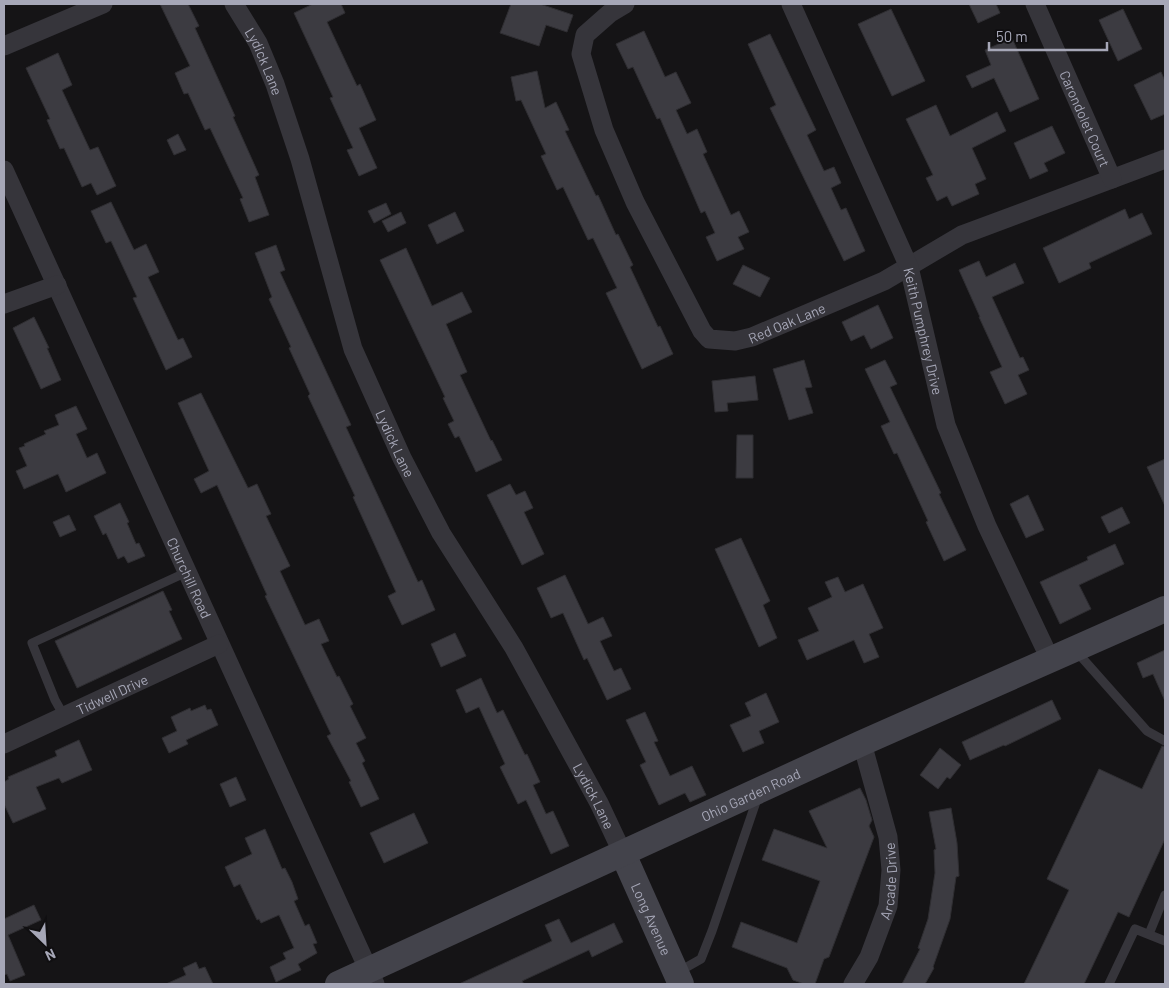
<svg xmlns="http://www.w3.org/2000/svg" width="1169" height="988" font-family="Barlow,sans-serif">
<rect width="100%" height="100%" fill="#151416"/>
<g fill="#3c3b41" stroke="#2f2e32">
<polygon points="160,4 188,4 199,26 195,28 235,116 233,117 259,175 255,177 269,215 249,222 240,199 243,198 210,128 205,130 188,93 184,94 175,73 190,66"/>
<polygon points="313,4 341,4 345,13 327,22 357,86 360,84 376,120 359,128 377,168 359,176 347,150 353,148 330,98 333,97 294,13"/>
<polygon points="511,4 540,4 573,15 567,32 546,25 539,46 500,33"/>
<polygon points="969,4 996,4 1000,13 978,23"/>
<polygon points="891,9 925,81 892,96 858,24"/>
<polygon points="1123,9 1142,49 1118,61 1099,20"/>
<polygon points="644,31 665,77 676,72 691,103 676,110 687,134 697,129 707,152 703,154 731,215 739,211 749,232 738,237 744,249 717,261 706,237 715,233 705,211 701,213 660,118 657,119 633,67 628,69 616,44"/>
<polygon points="770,34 816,130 807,135 824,171 834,167 841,183 831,188 841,210 846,208 865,251 844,261 770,108 776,105 748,44"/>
<polygon points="1012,38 1039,99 1010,112 994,78 972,88 966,76 991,65 985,50"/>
<polygon points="58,53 72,85 62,90 90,150 98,147 116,186 97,195 91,183 82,187 64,148 60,149 47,120 50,119 26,68"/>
<polygon points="537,71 545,108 556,102 569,130 565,131 596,196 598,195 616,235 618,234 633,265 630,267 658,327 660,326 673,354 642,369 606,293 617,288 593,238 588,240 563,187 557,190 541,156 546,154 521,100 516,101 511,77"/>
<polygon points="1161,72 1165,81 1165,114 1151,120 1134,85"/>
<polygon points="936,105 950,136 997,112 1006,131 972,148 986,179 975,184 979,194 952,206 947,196 937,201 926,178 933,175 906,119"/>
<polygon points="1052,126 1065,153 1044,163 1048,171 1030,179 1014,143"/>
<polygon points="178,134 186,150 174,155 167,140"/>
<polygon points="111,202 134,250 146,244 159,272 148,277 178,340 183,338 192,357 166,370 133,298 137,297 111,241 106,243 91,211"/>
<polygon points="386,203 391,214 374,223 368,211"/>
<polygon points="1125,209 1129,219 1142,213 1152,234 1089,263 1091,268 1059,283 1043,248"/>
<polygon points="401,212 406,223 388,232 382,221"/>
<polygon points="455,212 464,231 437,244 428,225"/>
<polygon points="276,245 285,270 280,272 351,425 346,427 418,582 422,580 435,610 402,625 388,596 396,592 353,497 355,496 308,396 310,394 289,348 291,347 269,299 272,297 255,253"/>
<polygon points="406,248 432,306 462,292 472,312 446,324 467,372 460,375 491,441 492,440 502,460 476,472 459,436 455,438 448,424 454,421 443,398 445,397 380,260"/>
<polygon points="979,261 986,277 1015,263 1024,283 992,297 1020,358 1023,357 1029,370 1018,375 1027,394 1005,404 990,372 1002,367 979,317 980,317 959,270"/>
<polygon points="743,265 770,278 760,297 733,284"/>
<polygon points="878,305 893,338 871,349 864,335 851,341 842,322"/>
<polygon points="34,317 49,348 47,348 61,380 41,389 13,328"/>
<polygon points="804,360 812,387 805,388 813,413 789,420 773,369"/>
<polygon points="885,360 897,384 890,387 941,493 939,494 966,550 944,561 926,522 928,521 897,453 894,454 881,426 890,422 865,369"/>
<polygon points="755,376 758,400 727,403 728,411 715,412 712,381"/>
<polygon points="201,393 248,488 257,484 271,514 266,516 290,566 280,571 305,625 319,619 329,641 321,644 337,677 339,676 353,704 350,706 366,738 356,743 365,761 362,763 379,799 361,807 349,782 351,781 327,736 331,734 265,596 267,595 217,485 201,493 194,479 209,471 178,403"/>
<polygon points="76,406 87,429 76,434 87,458 97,453 106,473 66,492 58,474 24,489 16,471 27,466 19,448 25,446 24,444 46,434 44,431 59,425 55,415"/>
<polygon points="737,435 753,435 753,478 736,478"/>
<polygon points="1165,459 1165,506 1147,467"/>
<polygon points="510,484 516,495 525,491 533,508 524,512 544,554 522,565 487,495"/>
<polygon points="1028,495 1044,530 1026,538 1010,504"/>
<polygon points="120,503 129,522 127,523 136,544 139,543 145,556 128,563 124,556 118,559 106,533 103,535 94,516"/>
<polygon points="1122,507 1130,523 1109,533 1101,517"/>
<polygon points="69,515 76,530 60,537 53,522"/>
<polygon points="741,538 770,601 763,605 777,638 759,647 715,549"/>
<polygon points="1115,544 1124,564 1079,585 1091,609 1060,624 1040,582 1088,560 1087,557"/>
<polygon points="565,575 588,624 603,617 612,636 600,641 614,671 621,668 631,689 607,700 587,658 584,660 563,613 551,618 537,588"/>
<polygon points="838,577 845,592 863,584 883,628 869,634 879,657 864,663 854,640 807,660 798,640 819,631 808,608 832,597 825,582"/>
<polygon points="163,591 172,610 169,611 182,639 77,688 55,641"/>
<polygon points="455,633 466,656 441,667 431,644"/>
<polygon points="1165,650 1165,701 1153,674 1143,678 1137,663"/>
<polygon points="481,678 497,713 503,710 525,755 527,754 540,782 533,785 546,814 553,811 569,846 551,854 526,800 518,804 500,767 505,764 479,707 466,713 456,690"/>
<polygon points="766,693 779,722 759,731 764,743 743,752 730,725 751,716 745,703"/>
<polygon points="1052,700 1061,719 1005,746 1004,745 970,760 962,742"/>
<polygon points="205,705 207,710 211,709 218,725 186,740 188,744 169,753 162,738 177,731 171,717 190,708 191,711"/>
<polygon points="645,712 658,741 654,742 670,776 692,766 706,795 690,802 685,793 659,805 640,765 646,762 626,720"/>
<polygon points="79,740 92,770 62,783 59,778 36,787 46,809 13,823 4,804 4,782 9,779 8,777 57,756 55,751"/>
<polygon points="1162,746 1165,747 1165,839 1129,917 1118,912 1084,984 1024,984 1069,890 1047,879 1099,769 1142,789"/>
<polygon points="940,748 961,765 950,779 947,777 938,789 920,775"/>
<polygon points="236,777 246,800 230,807 220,784"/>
<polygon points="860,788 866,800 872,820 869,826 874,837 829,957 824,959 815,984 804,984 793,980 787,968 732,947 741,922 797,943 820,881 762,860 774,829 827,848 809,811"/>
<polygon points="951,808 957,843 959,876 956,877 950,919 933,967 934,968 925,984 902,984 920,949 918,948 928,919 935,873 934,850 936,849 929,812"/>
<polygon points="414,813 428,843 384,863 370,833"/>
<polygon points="265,829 282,869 285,868 292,882 298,899 294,901 305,926 309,924 317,943 313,944 317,953 298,964 301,970 276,982 270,967 286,959 283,953 294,948 279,915 261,923 259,919 257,920 240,884 234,887 225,867 252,854 245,838"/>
<polygon points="34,905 41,920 8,935 25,975 10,981 7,974 4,975 4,919"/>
<polygon points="559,919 571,943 614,923 623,942 592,957 589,950 522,981 524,984 459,984 552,941 545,925"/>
<polygon points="196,962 199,969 205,967 213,984 166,984 186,975 183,968"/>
</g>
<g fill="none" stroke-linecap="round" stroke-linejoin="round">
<g stroke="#36353b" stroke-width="9">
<polyline points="1076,651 1147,731 1165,741"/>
<polyline points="64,716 55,700 32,643 187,572"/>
<polyline points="1149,934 1165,895"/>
<polyline points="678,972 701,959 712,931 758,796"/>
<polyline points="1109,984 1135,929 1165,941"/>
</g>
<g stroke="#36353b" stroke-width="19">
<path id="s1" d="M234,4L258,43L275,84L300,159L353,349L402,458L441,533L514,648L599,803L623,854"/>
<path id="s2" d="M625,4L610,13L585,35L581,54L604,130L635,202L702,331L709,339L735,341L752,337L884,281L962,235L1165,159"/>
<path id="s3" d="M791,4L909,267L946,425L987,526L1050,659"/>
<path id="s4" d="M1035,4L1112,179"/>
<polyline points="4,46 103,4"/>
<path id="s5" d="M4,170L375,984"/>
<polyline points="4,304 57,285"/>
<path id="s6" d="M4,744L219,644"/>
<path id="s7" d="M853,984L869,957L888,906L891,870L888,837L862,743"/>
</g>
<g stroke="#43434b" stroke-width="26">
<path id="s8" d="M623,854L681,984"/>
<path id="s9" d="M338,984L862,743L1165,609"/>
</g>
</g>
<g text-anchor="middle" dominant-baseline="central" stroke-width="4" stroke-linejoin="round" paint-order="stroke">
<g font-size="14" fill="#a6a7b7" stroke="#100f11">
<text stroke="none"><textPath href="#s1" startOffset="65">Lydick Lane</textPath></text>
<text stroke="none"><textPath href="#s4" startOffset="125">Carondolet Court</textPath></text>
<text stroke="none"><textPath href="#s2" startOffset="465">Red Oak Lane</textPath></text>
<text stroke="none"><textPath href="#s3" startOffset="354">Keith Pumphrey Drive</textPath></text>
<text stroke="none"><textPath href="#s1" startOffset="470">Lydick Lane</textPath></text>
<text stroke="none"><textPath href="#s5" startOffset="448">Churchill Road</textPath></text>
<text stroke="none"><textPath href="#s6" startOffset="119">Tidwell Drive</textPath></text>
<text stroke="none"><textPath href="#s9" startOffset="454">Ohio Garden Road</textPath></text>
<text stroke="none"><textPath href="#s1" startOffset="875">Lydick Lane</textPath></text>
<text stroke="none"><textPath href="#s7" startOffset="111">Arcade Drive</textPath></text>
<text stroke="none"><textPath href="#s8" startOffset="71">Long Avenue</textPath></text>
</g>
</g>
<rect width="1169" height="988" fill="none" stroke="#a6a7b7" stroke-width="10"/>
<g transform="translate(45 943) rotate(155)" stroke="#100f11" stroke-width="4" paint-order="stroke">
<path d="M0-4L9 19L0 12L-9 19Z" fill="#a6a7b7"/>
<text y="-8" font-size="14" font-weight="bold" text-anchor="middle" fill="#a6a7b7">N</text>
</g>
<path d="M989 42v8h118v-8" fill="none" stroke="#a6a7b7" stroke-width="2.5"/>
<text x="996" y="42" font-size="15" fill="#a6a7b7" stroke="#100f11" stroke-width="4" paint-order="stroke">50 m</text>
</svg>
